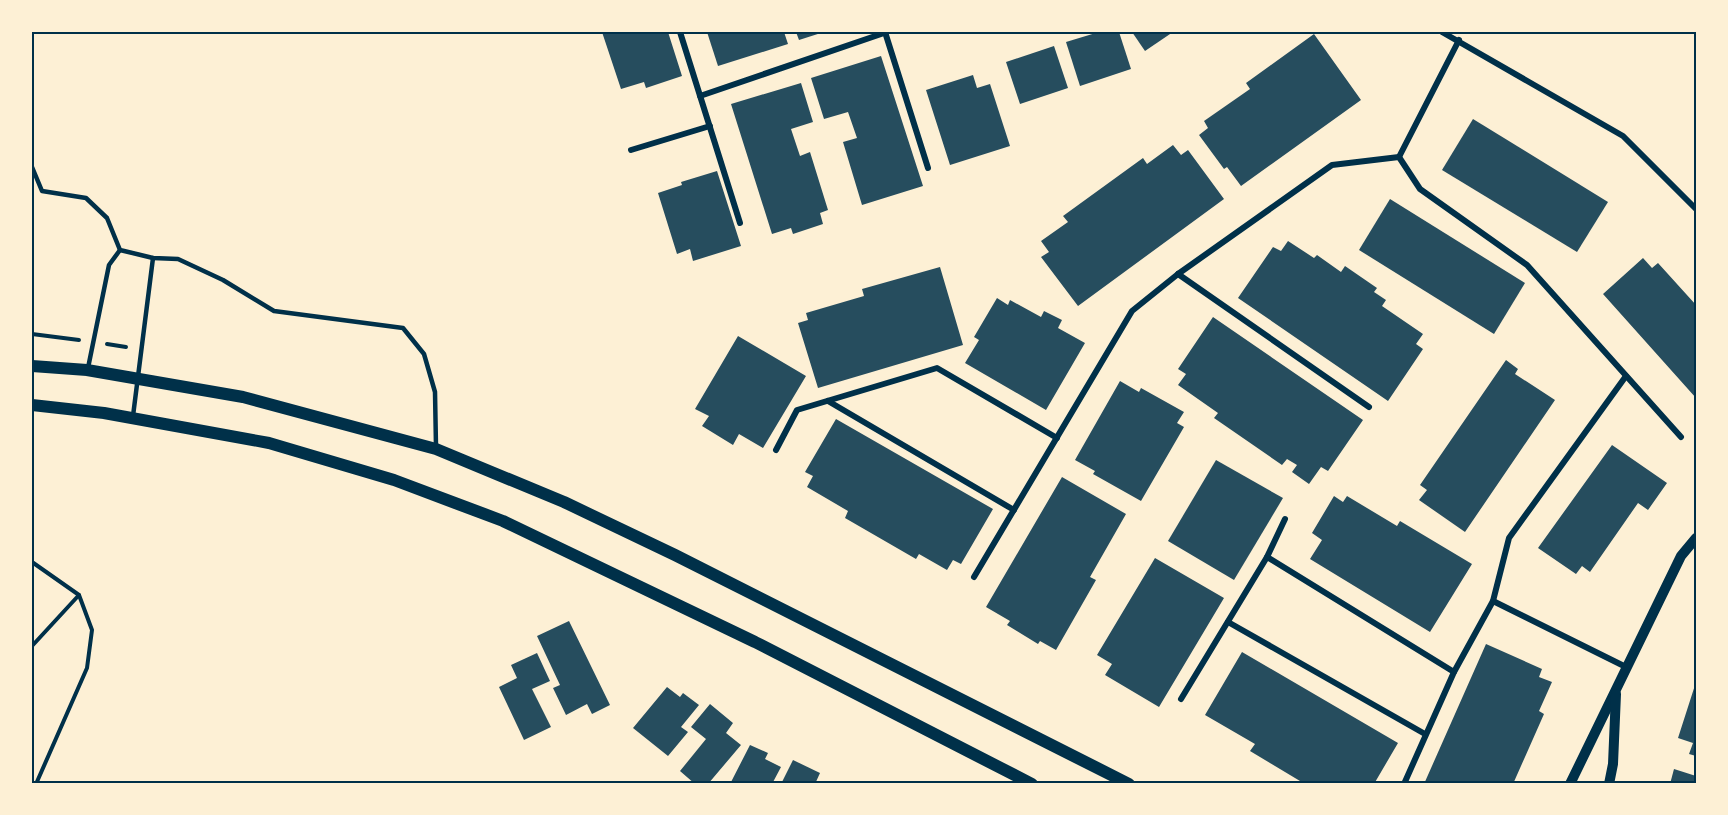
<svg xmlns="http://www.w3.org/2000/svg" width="1728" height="815" font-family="Spectral,serif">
<rect width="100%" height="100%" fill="#fdf0d5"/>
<g fill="#264d5e">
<polygon points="602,32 668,32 682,76 646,88 644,82 621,89"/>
<polygon points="707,32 784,32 788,44 718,66"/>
<polygon points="796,32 824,32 799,40"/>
<polygon points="1099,32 1119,32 1131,69 1080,86 1066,42"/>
<polygon points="1132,32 1173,32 1145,51"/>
<polygon points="1314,34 1361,100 1241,186 1227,167 1224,169 1199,135 1208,128 1204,121 1250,89 1246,83"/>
<polygon points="1054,46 1068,88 1020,104 1006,62"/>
<polygon points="881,56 923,186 862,205 843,142 857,138 848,112 824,119 811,78"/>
<polygon points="973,75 977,88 990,84 1010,146 950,165 926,90"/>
<polygon points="801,83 813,122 791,129 800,156 810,152 828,210 820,213 823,224 793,234 791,228 772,234 731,104"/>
<polygon points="1473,119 1608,202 1577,252 1442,170"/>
<polygon points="1173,145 1181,155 1188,150 1224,199 1078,306 1041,257 1049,252 1041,241 1068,222 1063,216 1143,158 1147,164"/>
<polygon points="717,171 741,246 693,261 690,249 677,254 658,193 682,185 681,182"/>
<polygon points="1390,199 1525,283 1494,334 1359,250"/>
<polygon points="1288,241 1314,258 1317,255 1341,272 1345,266 1377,288 1374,292 1386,300 1382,306 1423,334 1416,344 1423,349 1388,401 1238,298 1273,247 1281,251"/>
<polygon points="1643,258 1652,268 1658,263 1696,305 1696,398 1603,294"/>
<polygon points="940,267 963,345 818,388 798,323 808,320 806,313 864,296 862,289"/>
<polygon points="997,298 1008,305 1010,300 1041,317 1044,311 1062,320 1058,328 1085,343 1046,410 965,363 979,340 974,337"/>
<polygon points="1213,317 1363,420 1328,471 1321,467 1309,484 1292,472 1297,465 1287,459 1282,465 1214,418 1218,413 1178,385 1186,374 1178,369"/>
<polygon points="738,336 806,376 763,448 739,434 733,445 702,426 709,416 695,409"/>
<polygon points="1506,360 1518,369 1515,374 1555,400 1465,532 1419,500 1427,490 1420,485"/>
<polygon points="1120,381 1139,392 1141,388 1184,412 1177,423 1184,427 1141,501 1093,474 1095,471 1075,460"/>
<polygon points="836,419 993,509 961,564 953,560 947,570 919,554 916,559 845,518 848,511 807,487 813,476 805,472"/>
<polygon points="1612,445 1667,483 1648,510 1638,503 1590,572 1582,566 1576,574 1538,548"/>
<polygon points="1216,460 1283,498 1234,580 1168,541"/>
<polygon points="1062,477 1126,514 1090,577 1096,580 1056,650 1040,641 1038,644 1007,625 1010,621 986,607"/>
<polygon points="1334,496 1343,502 1347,496 1397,526 1400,521 1472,564 1430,632 1310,559 1322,540 1312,533"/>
<polygon points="1155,558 1224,598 1159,707 1105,675 1112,664 1097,655"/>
<polygon points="569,621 610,705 592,714 587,704 566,715 553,688 560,685 537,636"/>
<polygon points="1486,644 1542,669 1539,677 1552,682 1539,711 1544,714 1513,784 1424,784"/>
<polygon points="1242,652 1398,743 1374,784 1305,784 1250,751 1255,744 1205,715"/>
<polygon points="537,653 550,681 532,689 551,727 524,740 499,687 517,678 511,665"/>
<polygon points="1696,682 1696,756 1689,754 1693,743 1678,738"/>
<polygon points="667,687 680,697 683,693 699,705 681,727 688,732 668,756 633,728"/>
<polygon points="710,704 733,723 726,733 741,745 708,784 695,784 680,771 706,739 691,727"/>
<polygon points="750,745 768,753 765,759 781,767 772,784 730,784"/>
<polygon points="793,760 820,773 815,784 781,784"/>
<polygon points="1674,769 1696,776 1696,784 1670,784"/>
</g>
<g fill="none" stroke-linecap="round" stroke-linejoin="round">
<g stroke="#003049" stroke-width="4">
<polyline points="32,334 79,340"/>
<polyline points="107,344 126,347"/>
<polyline points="32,562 79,595 92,630 87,668 36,784"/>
<polyline points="32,646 79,595"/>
</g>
<g stroke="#003049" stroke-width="4.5">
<polyline points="32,167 42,191 86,198 107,218 120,250 153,258 178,259 223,280 274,311 403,328 424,354 435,392 436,447"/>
<polyline points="88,368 109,265 120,250"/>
<polyline points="133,416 153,258"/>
</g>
<g stroke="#003049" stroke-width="6">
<polyline points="680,32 740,223"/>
<polyline points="885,32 928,168"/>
<polyline points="1442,32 1623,136 1696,209"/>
<polyline points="700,96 887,32"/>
<polyline points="631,150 710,126"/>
<polyline points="1399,157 1420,189 1527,265 1681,437"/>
<polyline points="1399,157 1459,40"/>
<polyline points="1178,274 1369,407"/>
<polyline points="828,401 1014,510"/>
<polyline points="776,450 797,410 937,368 1057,438"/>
<polyline points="1267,557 1454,672"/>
<polyline points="974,577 1132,311 1178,274 1332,165 1399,157"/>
<polyline points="1493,601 1626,667"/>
<polyline points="1228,622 1425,734"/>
<polyline points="1181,699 1267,557 1285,519"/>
<polyline points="1404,784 1454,672 1493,601 1509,538 1626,376"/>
</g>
<g stroke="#003049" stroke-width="10">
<polyline points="1570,784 1681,556 1696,538"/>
<polyline points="1609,784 1613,764 1616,694"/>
</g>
<g stroke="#003049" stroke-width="12">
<polyline points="32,366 87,370 243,397 436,449 564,502 675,555 1129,784"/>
<polyline points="32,405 104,413 269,443 394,480 503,521 755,642 1032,784"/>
</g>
</g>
<rect width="1728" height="815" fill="none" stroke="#fdf0d5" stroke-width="66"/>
<rect x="33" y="33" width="1662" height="749" fill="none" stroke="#003049" stroke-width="2"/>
</svg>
